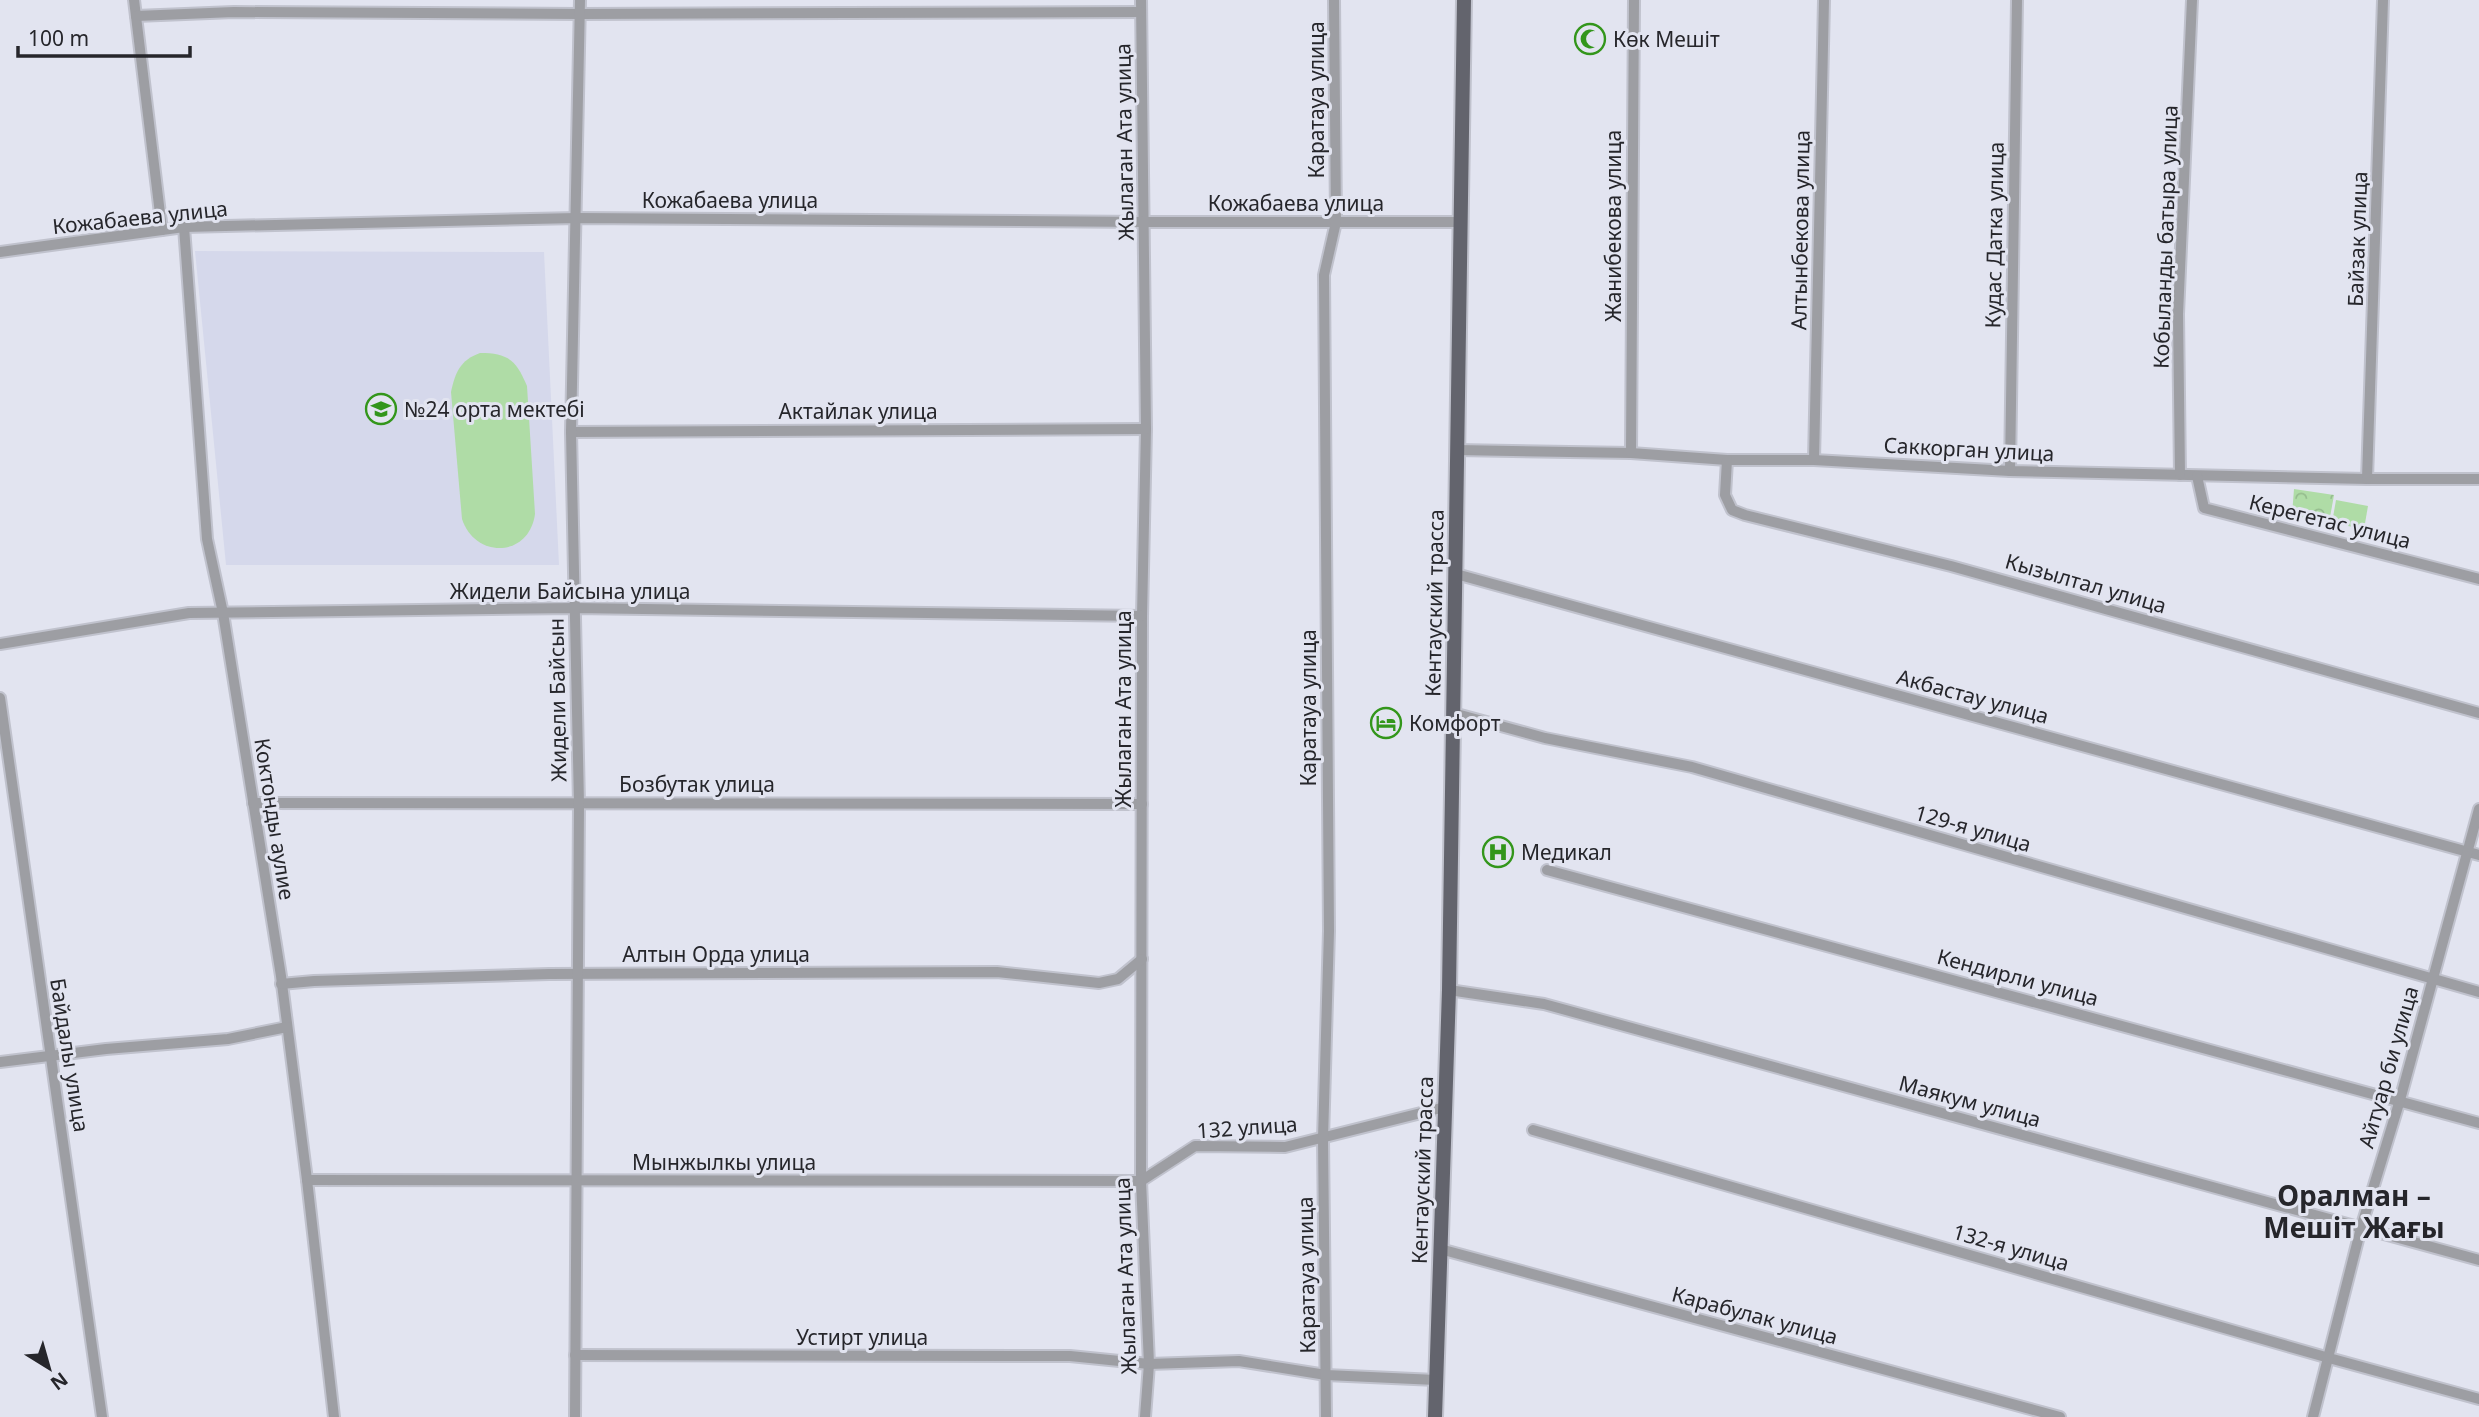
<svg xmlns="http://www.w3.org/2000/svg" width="2479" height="1417" font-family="'Noto Sans',sans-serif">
<defs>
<pattern id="park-crowns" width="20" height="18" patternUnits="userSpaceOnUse" patternTransform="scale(1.75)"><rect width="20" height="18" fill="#afdca6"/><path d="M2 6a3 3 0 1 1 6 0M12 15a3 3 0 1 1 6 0" fill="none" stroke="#96bd8f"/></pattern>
</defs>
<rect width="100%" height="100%" fill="#e2e4f0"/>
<polygon fill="#d5d8eb" points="195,251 544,252 559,565 226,565"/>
<g fill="#afdca6">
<path d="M480,353C508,353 516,360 527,386L535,514C529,558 475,559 462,519L451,392C455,373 460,360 480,353Z"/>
<polygon points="2336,500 2368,506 2364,529 2332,523"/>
</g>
<polygon fill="url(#park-crowns)" points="2294,489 2334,495 2329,523 2292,515"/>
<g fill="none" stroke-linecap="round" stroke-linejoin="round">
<g stroke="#c0c2cd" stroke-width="14">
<g id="minor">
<polyline points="134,0 162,230"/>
<polyline points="1141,0 1146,429 1142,616 1141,1181 1149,1364 1145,1417"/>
<polyline points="136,16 234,12 580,14 1141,12"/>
<polyline points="184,227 207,539 223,613 281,976 307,1180 334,1417"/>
<polyline points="0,252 184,227 577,218 1145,222 1461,222"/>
<polyline points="571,432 1146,429"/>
<polyline points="1457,450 1631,453 1727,460 1814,460 2010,471 2367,479 2479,479"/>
<polyline points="1631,453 1634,0"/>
<polyline points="1727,460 1725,495 1732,510 1745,515 1951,566 2479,713"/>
<polyline points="1814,460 1824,0"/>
<polyline points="2010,471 2017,0"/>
<polyline points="2180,475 2178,314 2192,0"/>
<polyline points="2197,476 2204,508 2479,579"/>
<polyline points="2367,479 2383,0"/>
<polyline points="1456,574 2479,855"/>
<polyline points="0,644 189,613 575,608 1142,616"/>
<polyline points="0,698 102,1417"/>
<polyline points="1453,713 1545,738 1692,767 2479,992"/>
<polyline points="253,803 1142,804"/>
<polyline points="1547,870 2479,1123"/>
<polyline points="281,984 314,981 549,974 997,972 1099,983 1118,979 1142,959"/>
<polyline points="1449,990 1544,1004 2479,1260"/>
<polyline points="0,1062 106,1049 228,1039 287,1027"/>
<polyline points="1533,1130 2329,1358 2479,1399"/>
<polyline points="307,1180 1141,1181 1195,1146 1285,1147 1445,1107"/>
<polyline points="1440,1249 2060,1417"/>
<polyline points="575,1355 1070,1356 1149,1364 1239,1361 1326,1375 1436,1380"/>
<polyline points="575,1417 579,804 571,432 580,0"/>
<polyline points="1326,1417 1323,1139 1329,931 1324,275 1336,222 1334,0"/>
<polyline points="2313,1417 2361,1228 2400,1100 2479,809"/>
</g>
</g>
<g stroke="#c0c2cd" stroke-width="18">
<polyline id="major" points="1435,1417 1449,990 1464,0"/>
</g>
<use href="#minor" stroke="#9d9ea3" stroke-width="10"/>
<use href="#major" stroke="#63646d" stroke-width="14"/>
</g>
<defs>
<g id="mosque-ring" transform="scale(1.575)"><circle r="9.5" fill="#e2e4f0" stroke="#33961b" stroke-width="1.5"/><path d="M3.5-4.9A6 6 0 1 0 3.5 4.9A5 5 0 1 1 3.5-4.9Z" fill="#33961b"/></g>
<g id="school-ring" transform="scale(1.575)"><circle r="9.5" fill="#e2e4f0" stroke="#33961b" stroke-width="1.5"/><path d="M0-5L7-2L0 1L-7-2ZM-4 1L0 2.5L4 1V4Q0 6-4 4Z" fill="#33961b"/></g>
<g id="hotel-ring" transform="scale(1.575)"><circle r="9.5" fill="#e2e4f0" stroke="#33961b" stroke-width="1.5"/><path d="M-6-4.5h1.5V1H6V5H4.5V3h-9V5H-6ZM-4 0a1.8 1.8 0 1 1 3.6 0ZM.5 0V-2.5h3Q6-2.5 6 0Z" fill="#33961b"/></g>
<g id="hospital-ring" transform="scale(1.575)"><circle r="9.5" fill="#e2e4f0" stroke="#33961b" stroke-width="1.5"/><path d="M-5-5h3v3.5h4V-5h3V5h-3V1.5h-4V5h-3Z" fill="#33961b"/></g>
</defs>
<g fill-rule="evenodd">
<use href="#mosque-ring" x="1590" y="39"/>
<use href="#school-ring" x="381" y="409"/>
<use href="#hotel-ring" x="1386" y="723"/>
<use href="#hospital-ring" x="1498" y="852"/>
</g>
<g text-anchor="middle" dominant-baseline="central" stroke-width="6" stroke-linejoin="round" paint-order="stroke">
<g font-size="21" fill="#26262b" stroke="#e2e4f0" text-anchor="start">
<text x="1613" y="39">Көк Мешіт</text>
<text x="404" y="409">№24 орта мектебі</text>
<text x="1409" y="723">Комфорт</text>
<text x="1521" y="852">Медикал</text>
</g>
<g font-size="21" fill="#26262b" stroke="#e2e4f0">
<text transform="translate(1316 100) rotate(-90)">Каратауа улица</text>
<text transform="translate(1124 142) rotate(-91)">Жылаган Ата улица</text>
<text x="730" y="200">Кожабаева улица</text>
<text x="1296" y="203">Кожабаева улица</text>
<text transform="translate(140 217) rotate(-6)">Кожабаева улица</text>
<text transform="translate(1613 226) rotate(-90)">Жанибекова улица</text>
<text transform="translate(1800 230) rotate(-89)">Алтынбекова улица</text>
<text transform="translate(1994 235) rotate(-89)">Кудас Датка улица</text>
<text transform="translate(2165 237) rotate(-88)">Кобыланды батыра улица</text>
<text transform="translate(2357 239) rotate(-88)">Байзак улица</text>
<text x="858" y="411">Актайлак улица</text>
<text transform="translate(1969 449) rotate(3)">Саккорган улица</text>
<text transform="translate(2330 521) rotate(14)">Керегетас улица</text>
<text transform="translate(2086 583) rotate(16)">Кызылтал улица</text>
<text x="570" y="591">Жидели Байсына улица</text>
<text transform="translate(1434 603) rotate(-89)">Кентауский трасса</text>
<text transform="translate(1973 696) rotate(15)">Акбастау улица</text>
<text transform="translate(557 700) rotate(-91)">Жидели Байсын</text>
<text transform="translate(1308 708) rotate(-90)">Каратауа улица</text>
<text transform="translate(1123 709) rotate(-90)">Жылаган Ата улица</text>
<text x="697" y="784">Бозбутак улица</text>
<text transform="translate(275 819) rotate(81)">Коктонды аулие</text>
<text transform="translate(1973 828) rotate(16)">129-я улица</text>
<text x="716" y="954">Алтын Орда улица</text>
<text transform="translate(2018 977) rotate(15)">Кендирли улица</text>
<text transform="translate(70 1055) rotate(81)">Байдалы улица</text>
<text transform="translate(2388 1067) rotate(-74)">Айтуар би улица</text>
<text transform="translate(1970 1101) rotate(15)">Маякум улица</text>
<text transform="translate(1247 1127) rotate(-4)">132 улица</text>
<text x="724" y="1162">Мынжылкы улица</text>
<text transform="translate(1422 1170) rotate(-88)">Кентауский трасса</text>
<text transform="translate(2011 1247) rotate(16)">132-я улица</text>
<text transform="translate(1306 1275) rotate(-91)">Каратауа улица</text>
<text transform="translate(1125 1276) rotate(-92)">Жылаган Ата улица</text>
<text transform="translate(1755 1315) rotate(15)">Карабулак улица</text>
<text x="862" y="1337">Устирт улица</text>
</g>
<g font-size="28" font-weight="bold" fill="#26262b" stroke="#e2e4f0">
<text x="2354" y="1195">Оралман –<tspan x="2354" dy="32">Мешіт Жағы</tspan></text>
</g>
</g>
<g transform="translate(49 1368) rotate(143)" stroke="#e2e4f0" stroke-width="5" paint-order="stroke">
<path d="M0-5L12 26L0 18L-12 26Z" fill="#26262b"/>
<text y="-10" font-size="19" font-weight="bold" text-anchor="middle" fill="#26262b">N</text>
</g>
<path d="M18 46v10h172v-10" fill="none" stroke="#26262b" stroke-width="3.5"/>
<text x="28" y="46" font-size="21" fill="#26262b" stroke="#e2e4f0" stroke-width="5" paint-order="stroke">100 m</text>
</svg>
